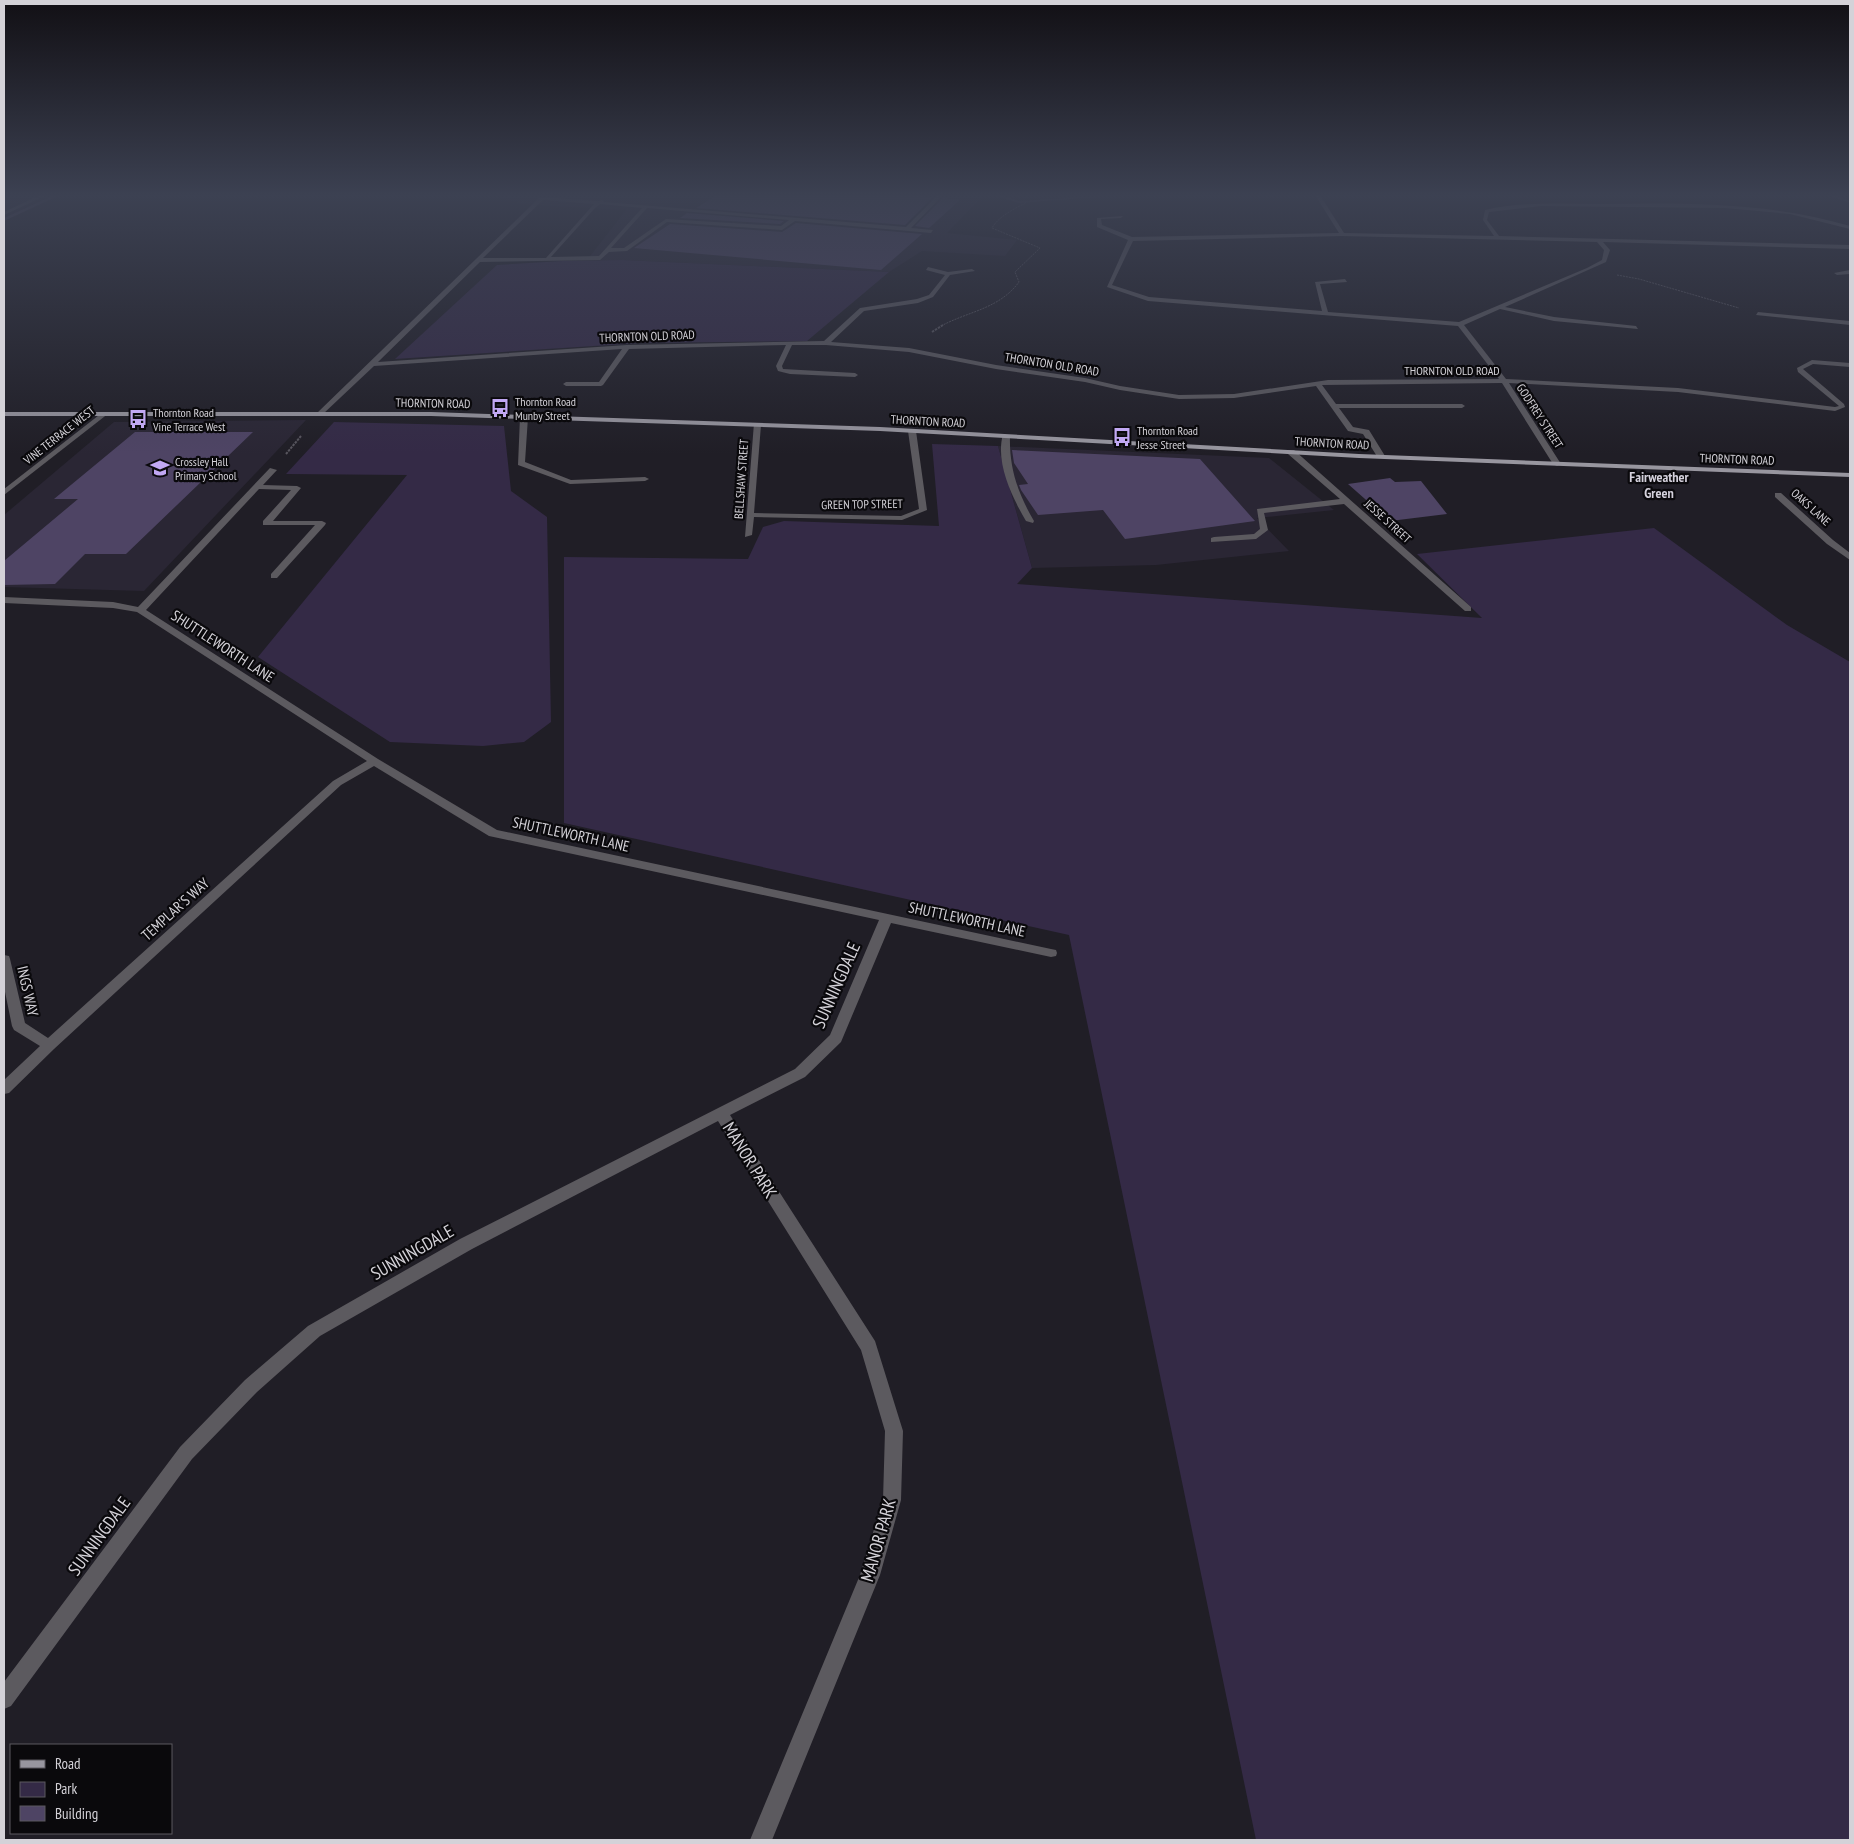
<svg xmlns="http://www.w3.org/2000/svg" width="1854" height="1844" font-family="'PT Sans Narrow',sans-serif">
<rect width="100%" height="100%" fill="#201e26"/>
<g fill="#2a2634">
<polygon points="4,195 52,195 4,218"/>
<polygon points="504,195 981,195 983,196 947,233 1017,240 1005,256 922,251 889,272 622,260 587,260 626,210 517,204 518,201 501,199"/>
<polygon points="306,420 144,591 4,587 4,515 114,422"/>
<polygon points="998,446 1269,458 1334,510 1257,518 1289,551 1156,565 1032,568"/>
</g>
<g fill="#342a46">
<polygon points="622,260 889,272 807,341 640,343 395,359 497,265 563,261"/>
<polygon points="334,422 504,426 511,491 547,517 551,722 524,742 483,746 390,742 258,657 407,475 286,474"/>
<polygon points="932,444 998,446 1032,568 1017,584 1482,618 1417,554 1654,528 1787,625 1850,662 1850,1840 1256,1840 1069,935 564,823 564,557 748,559 763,527 784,521 939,526"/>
</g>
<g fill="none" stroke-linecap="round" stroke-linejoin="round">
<g fill="#4c4459" fill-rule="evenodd">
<polygon points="54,195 60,195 4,221 4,218"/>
<polygon points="993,195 1001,195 1019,201 1122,195 1019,203"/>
<polygon points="1139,195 1181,195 1179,196"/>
<polygon points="1835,195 1850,201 1850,203 1828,195"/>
</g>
</g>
<g fill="#4e4464">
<polygon points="717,195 907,195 933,197 905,225 696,208"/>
<polygon points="943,198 960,200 929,228 915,226"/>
<polygon points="687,213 784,221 780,224 680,218"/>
<polygon points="796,223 922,234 881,270 634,248 670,224 782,232"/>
<polygon points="135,432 253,432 126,554 85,554 55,584 4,585 4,561 78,499 54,499"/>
<polygon points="1012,450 1200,459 1255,521 1125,539 1103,510 1038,515 1021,490 1019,485 1028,484 1014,463"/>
<polygon points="1390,478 1395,482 1421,481 1447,514 1390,521 1348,484"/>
</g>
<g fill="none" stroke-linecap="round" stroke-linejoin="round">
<g stroke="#58565e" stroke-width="1" stroke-dasharray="2 1" stroke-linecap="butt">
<polyline points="1617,275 1639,279 1739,308"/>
<path d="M941,326C969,311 999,309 1019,282L1015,272L1040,248L992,228C998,217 1015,208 1026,203L1024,200L1027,195"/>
</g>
<g stroke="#58565e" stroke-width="2" stroke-dasharray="2.5 1" stroke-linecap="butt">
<polyline points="932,332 943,325"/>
<polyline points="286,454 301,436"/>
</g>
<g fill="#5c5a5f" fill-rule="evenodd">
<polygon points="40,195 47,195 4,215 4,212"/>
<path d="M938,195H943L911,228L933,230L931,233L795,221L782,230L667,222L627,251L609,252L600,260L480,262L378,362L627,345L824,341L860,308L917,299L929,295L945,275L926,270L928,267L948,272L972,269L975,271L950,275L933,297L918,303L864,311L831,342L909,348L996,365L1085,378L1120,386L1179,395L1234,394L1328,380L1499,379L1458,326L1148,301L1107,287L1128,240L1097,227V218L1123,216L1121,218L1101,219L1102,225L1132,237L1339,233L1315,195H1320L1344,233L1494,236L1483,220L1485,210C1524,201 1563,204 1602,204C1686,203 1769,202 1850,226V229L1790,214L1725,208L1541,206L1489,212L1487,220L1499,236L1850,245V249L1603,242L1610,250L1606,262L1505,307L1554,317L1636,326L1638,329L1554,321L1500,309L1464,325L1506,379L1678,388L1835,407L1839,406L1798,372L1797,368L1812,360L1850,363V367L1813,364L1803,369L1844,404L1845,407L1835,411L1678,392L1509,383L1561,464L1557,466L1553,464L1502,383L1322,385L1336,404H1462L1465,406L1462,408H1339L1353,427L1369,430L1385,456L1381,458H1378L1363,434L1348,431L1316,386L1234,398L1179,399L1120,390L1085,382L996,369L909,352L826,345H792L782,366L783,369L855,373L858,375L855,377L790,374L778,371L776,366L786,345L629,349L603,385L601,386H566L563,384L566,382H599L622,349L374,366L323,414L317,413L540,197L598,201L602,200L604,202L906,227ZM543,200L594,204L546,258H483ZM600,204L642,208L599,256L551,257L595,208ZM647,208L789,220L781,226L666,219L624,248H611ZM1342,236L1597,242L1604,250L1602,260L1587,268L1459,322L1328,312L1320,284L1347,282L1345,279L1315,282L1322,311L1149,297L1112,285L1133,241Z"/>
<polygon points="1850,270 1850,274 1837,275 1834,273"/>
<polygon points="1758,312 1850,321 1850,325 1756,315"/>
<polygon points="103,412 109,413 4,495 4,489"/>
<polygon points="524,415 528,417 525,462 571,480 645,477 649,479 645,481 570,484 518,465 520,417"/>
<polygon points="754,423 761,425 754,513 901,516 919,509 908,431 912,429 916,431 927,510 902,520 754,517 752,535 745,537"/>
<path d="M1003,434L1010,436C1009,468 1018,494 1034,521L1033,523L1026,521C1012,497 995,463 1003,434Z"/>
<polygon points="1288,450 1294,450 1471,607 1471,611 1465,611 1344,504 1264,513 1268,530 1256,539 1211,542 1211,538 1214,537 1254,534 1260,529 1257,509 1340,499 1288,454"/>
<polygon points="270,468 277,470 263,485 297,486 301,488 273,521 322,521 326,523 325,525 277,578 271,578 271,574 315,525 263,525 263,521 291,490 259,489 146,610 378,759 497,830 1051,949 1056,950 1057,953 1056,956 1051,957 891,923 841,1042 805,1077 730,1115 875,1341 903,1431 901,1500 880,1575 772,1840 750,1840 860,1575 883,1500 885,1431 861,1350 718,1121 472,1249 320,1336 257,1392 192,1459 11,1706 4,1709 4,1682 180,1447 245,1380 308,1326 460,1239 795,1069 830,1035 879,920 489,836 374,766 341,785 54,1049 9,1093 4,1094 4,1080 40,1046 14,1030 12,1026 4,987 4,955 9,956 10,959 25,1023 48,1038 333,781 367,761 137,612 113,608 4,603 4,597 113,602 138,607"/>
<polygon points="1775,493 1781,493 1833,540 1850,553 1850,560 1827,544 1775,497"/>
</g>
<polygon fill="#98969f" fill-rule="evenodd" points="4,412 431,412 880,427 1359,454 1850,473 1850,477 1359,458 880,431 431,416 4,416"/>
</g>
<linearGradient id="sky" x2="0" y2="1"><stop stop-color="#121015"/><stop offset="0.43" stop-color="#3c4152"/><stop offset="1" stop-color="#3c4152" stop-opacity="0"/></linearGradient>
<rect width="1854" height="454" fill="url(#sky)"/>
<defs>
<g id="bus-bare" transform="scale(1.5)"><path d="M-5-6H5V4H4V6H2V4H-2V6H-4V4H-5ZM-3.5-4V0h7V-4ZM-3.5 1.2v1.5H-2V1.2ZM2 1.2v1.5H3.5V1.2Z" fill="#c1a8f3" stroke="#0a090c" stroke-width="2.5" paint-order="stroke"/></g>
<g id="school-bare" transform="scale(1.5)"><path d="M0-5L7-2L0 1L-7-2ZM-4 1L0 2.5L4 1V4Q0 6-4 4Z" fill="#c1a8f3" stroke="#0a090c" stroke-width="2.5" paint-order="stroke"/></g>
</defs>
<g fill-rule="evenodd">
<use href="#bus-bare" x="500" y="408"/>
<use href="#bus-bare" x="138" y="419"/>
<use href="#bus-bare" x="1122" y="437"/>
<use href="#school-bare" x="160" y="468"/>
</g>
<g text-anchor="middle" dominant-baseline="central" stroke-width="4.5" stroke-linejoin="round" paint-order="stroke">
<g font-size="12" fill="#d4d2d8" stroke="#0a090c">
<text transform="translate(647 336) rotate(-2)">THORNTON OLD ROAD</text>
<text transform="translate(1052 364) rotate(9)">THORNTON OLD ROAD</text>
<text x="1452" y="370">THORNTON OLD ROAD</text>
<text transform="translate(433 403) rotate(1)">THORNTON ROAD</text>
<text transform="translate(1540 416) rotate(57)">GODFREY STREET</text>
<text transform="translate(928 421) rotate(3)">THORNTON ROAD</text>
<text transform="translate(59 435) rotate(-38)">VINE TERRACE WEST</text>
<text transform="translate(1332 443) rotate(3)">THORNTON ROAD</text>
<text transform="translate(1737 459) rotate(2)">THORNTON ROAD</text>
<text transform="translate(741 479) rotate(-86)">BELLSHAW STREET</text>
<text transform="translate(862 504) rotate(-1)">GREEN TOP STREET</text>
<text transform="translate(1811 507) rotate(42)">OAKS LANE</text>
<text transform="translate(1388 521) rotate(42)">JESSE STREET</text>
</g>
<g font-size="12" fill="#d4d2d8" stroke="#0a090c" text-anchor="start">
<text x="515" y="401">Thornton Road<tspan x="515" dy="14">Munby Street</tspan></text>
<text x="153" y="412">Thornton Road<tspan x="153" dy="14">Vine Terrace West</tspan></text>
<text x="1137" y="430">Thornton Road<tspan x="1137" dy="14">Jesse Street</tspan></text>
<text x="175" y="461">Crossley Hall<tspan x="175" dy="14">Primary School</tspan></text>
</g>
<g font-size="14" font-weight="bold" fill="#d4d1dc" stroke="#0a090c">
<text x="1659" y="477">Fairweather<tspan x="1659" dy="16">Green</tspan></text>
</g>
<g font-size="15" fill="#d4d2d8" stroke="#0a090c">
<text transform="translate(223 646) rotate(33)">SHUTTLEWORTH LANE</text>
<text transform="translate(571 834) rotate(12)">SHUTTLEWORTH LANE</text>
<text transform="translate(175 909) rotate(-42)">TEMPLAR'S WAY</text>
<text transform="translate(967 919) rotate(12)">SHUTTLEWORTH LANE</text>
<text transform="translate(28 991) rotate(77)">INGS WAY</text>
</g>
<g font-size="18" fill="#d4d2d8" stroke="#0a090c">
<text transform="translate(836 985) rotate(-66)">SUNNINGDALE</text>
<text transform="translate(750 1160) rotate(58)">MANOR PARK</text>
<text transform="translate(412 1252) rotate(-30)">SUNNINGDALE</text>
<text transform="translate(99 1536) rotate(-54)">SUNNINGDALE</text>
<text transform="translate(878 1540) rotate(-74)">MANOR PARK</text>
</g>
</g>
<rect width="1854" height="1844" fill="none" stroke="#d4d2d8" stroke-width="10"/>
<rect x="10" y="1744" width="162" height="90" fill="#0a090c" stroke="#5b595e"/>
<rect x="20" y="1760" width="25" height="8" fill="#98969f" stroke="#5b595e"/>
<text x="55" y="1769" font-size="15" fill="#d4d2d8">Road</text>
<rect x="20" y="1782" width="25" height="15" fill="#342a46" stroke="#5b595e"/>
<text x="55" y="1794" font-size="15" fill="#d4d2d8">Park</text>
<rect x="20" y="1806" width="25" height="15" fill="#4e4464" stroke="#5b595e"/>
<text x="55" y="1819" font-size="15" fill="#d4d2d8">Building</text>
</svg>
